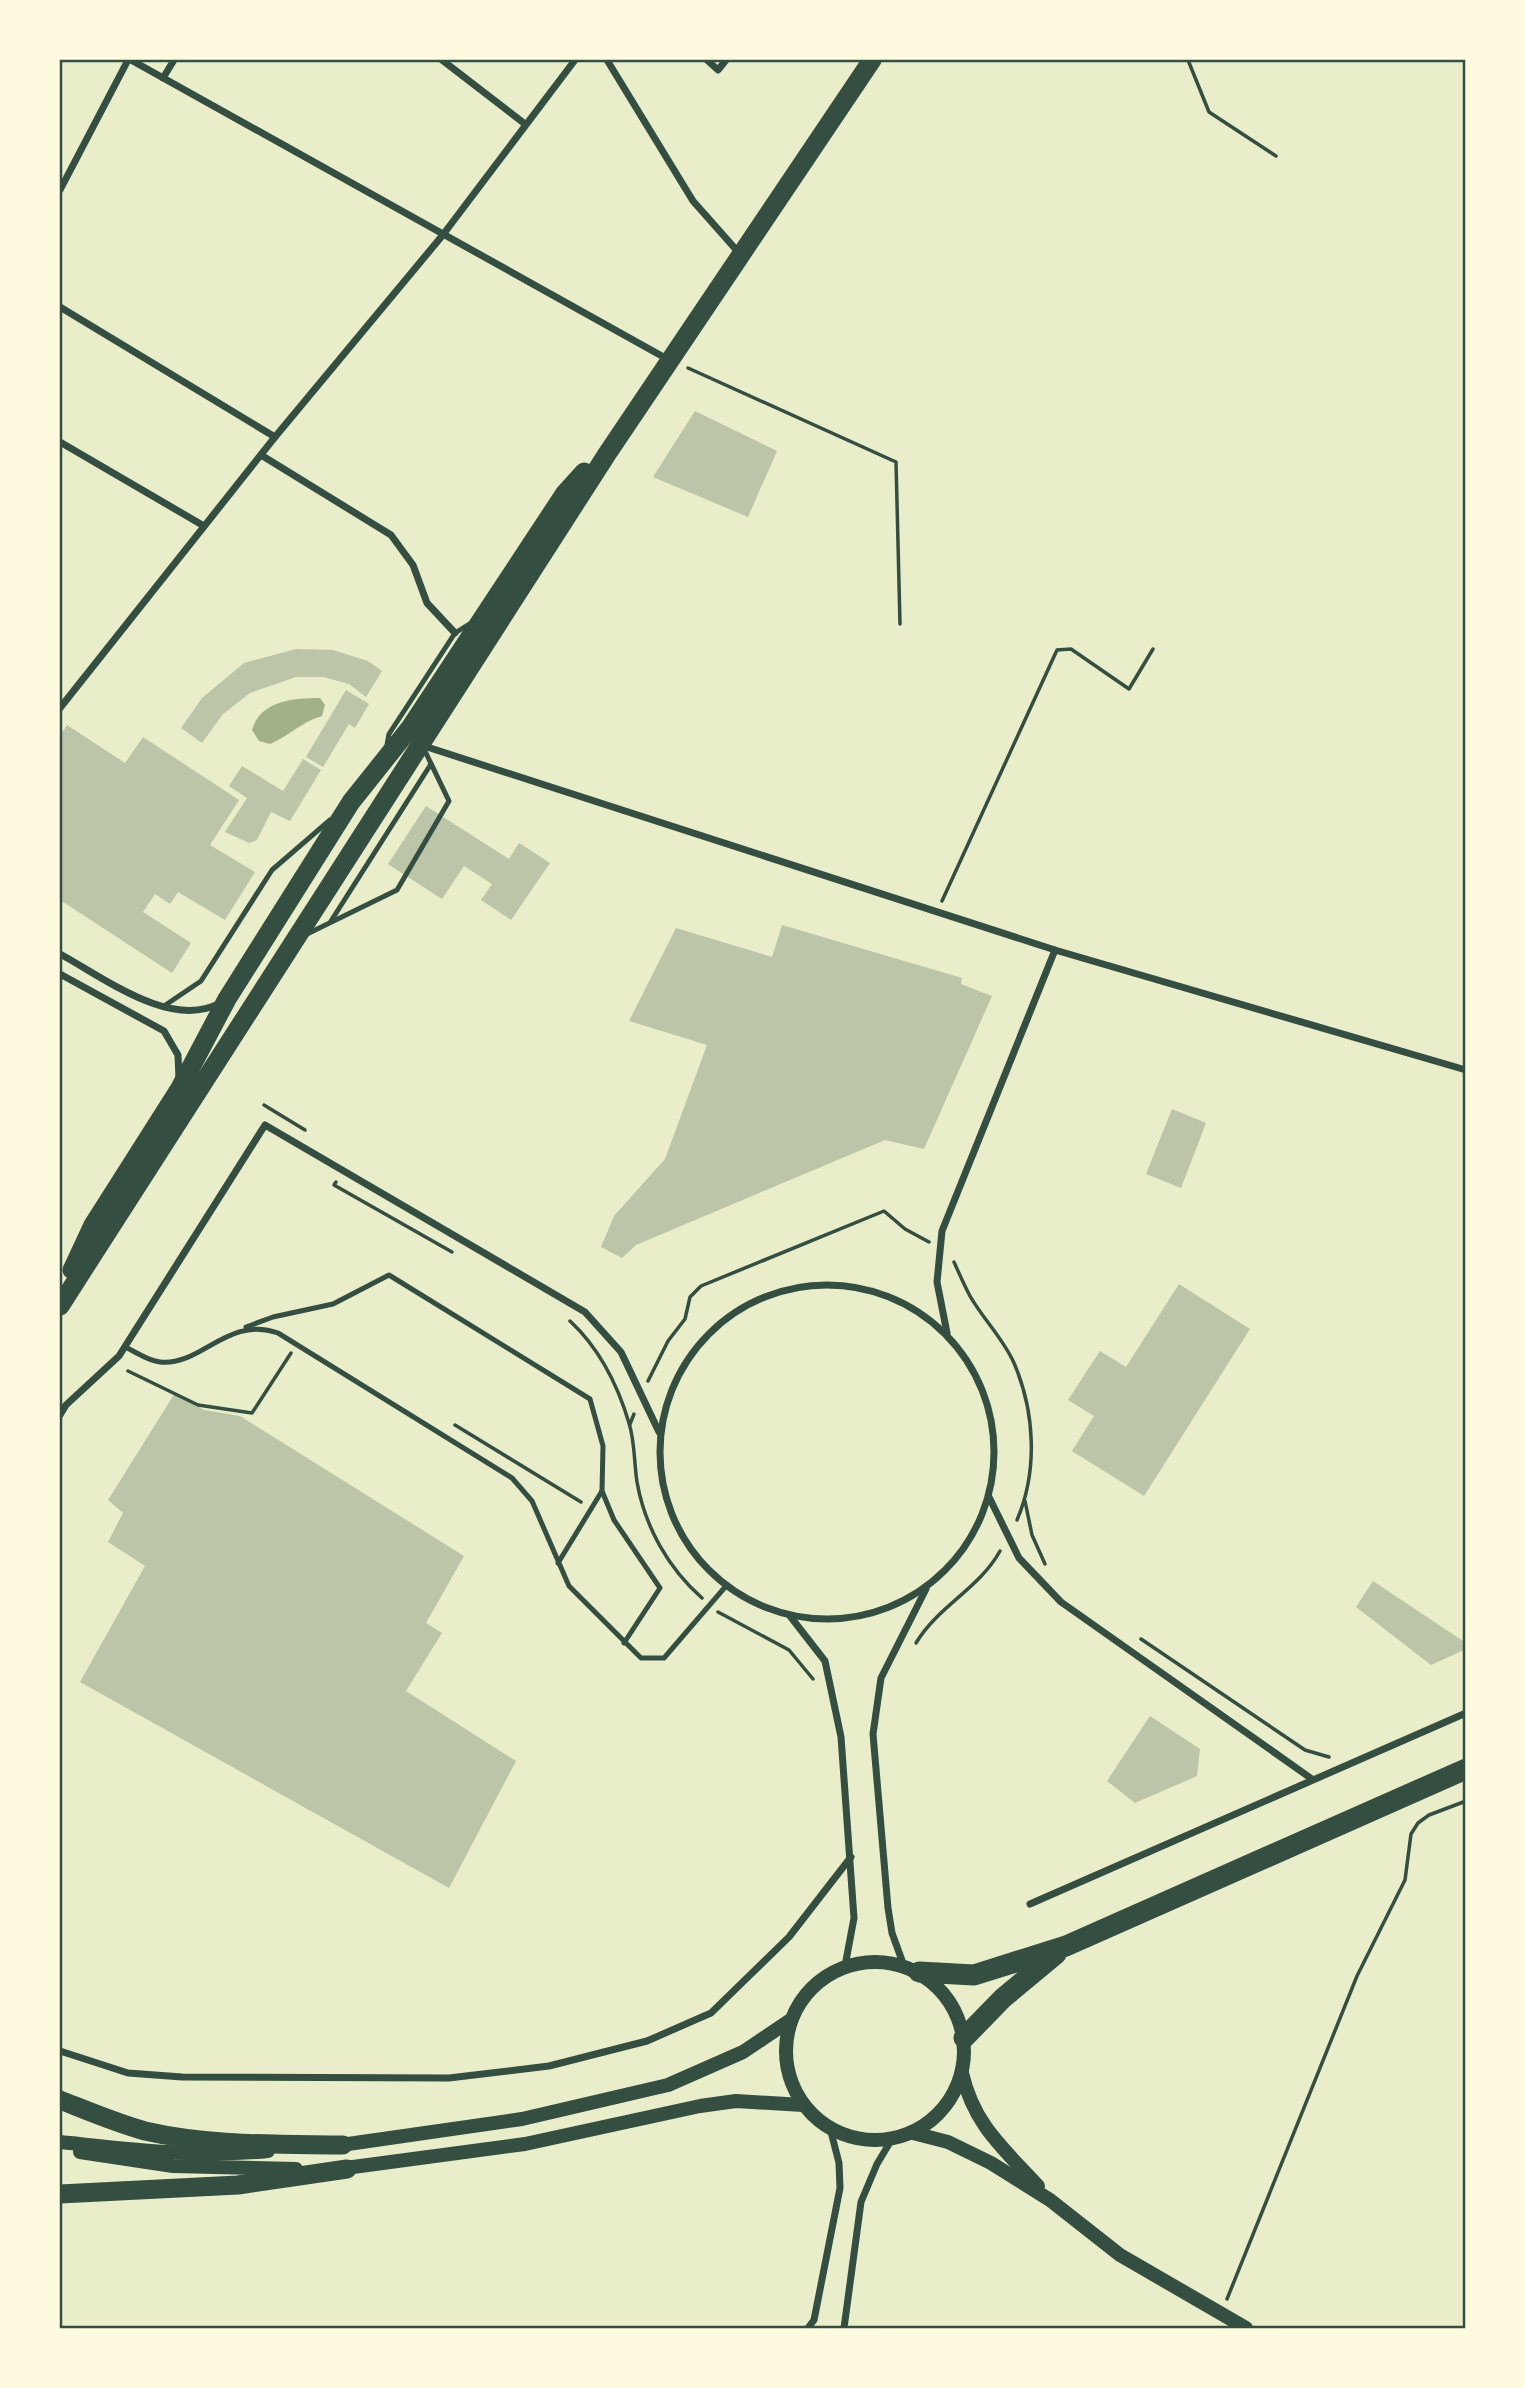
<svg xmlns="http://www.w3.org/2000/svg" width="1525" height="2388" font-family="'IBM Plex Serif',serif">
<rect width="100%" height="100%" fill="#e9edc9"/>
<path fill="#a3b18a" d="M320,698L325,705L322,716C301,722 289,736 270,744L259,741L252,730C260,701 293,698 320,698Z"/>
<g fill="#bcc5a7">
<polygon points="695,411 777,451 748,517 653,477"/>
<polygon points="296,649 333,650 368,661 382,671 366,697 349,684 323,677 296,677 250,693 223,714 202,743 181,728 202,698 244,663"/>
<polygon points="346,690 369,704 355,728 349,724 323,767 306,757"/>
<polygon points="67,725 125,763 143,737 239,800 210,845 255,872 225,920 178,892 170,904 155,894 143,912 191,943 172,973 60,900 60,736"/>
<polygon points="303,759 321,770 290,821 271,812 257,840 249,843 225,832 247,798 229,786 242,766 283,791"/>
<polygon points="426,806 509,859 519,843 550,863 511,920 481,900 492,884 464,866 442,899 388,864"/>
<polygon points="782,925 962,978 961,984 992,996 924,1149 885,1140 636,1245 622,1258 601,1247 614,1216 665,1159 707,1045 629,1021 676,928 772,957"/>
<polygon points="1172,1109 1206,1123 1181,1188 1146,1174"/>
<polygon points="1179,1284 1250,1329 1144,1496 1072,1451 1094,1416 1068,1400 1100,1351 1126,1367"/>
<polygon points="175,1393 204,1410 240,1416 464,1556 426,1623 442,1633 406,1691 516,1761 449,1888 80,1682 145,1566 108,1542 123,1513 108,1500"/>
<polygon points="1373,1581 1466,1643 1466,1649 1431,1665 1356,1607"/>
<polygon points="1150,1716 1200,1749 1197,1776 1135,1803 1107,1781"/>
</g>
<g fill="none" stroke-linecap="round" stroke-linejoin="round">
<g stroke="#344e41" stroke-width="3.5">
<polyline points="1188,60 1209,112 1276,156"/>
<polyline points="688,368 896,462 900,624"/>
<polyline points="942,901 1057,650 1071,649 1129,689 1153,649"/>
<polyline points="264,1105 305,1130"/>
<polyline points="336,1182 334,1185 452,1252"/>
<path d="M954,1262C959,1273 964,1285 970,1296C983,1319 1003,1338 1014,1363C1035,1412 1038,1471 1017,1520"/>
<path d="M570,1321C599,1348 618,1386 629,1423C635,1442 634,1463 637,1482C645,1527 668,1568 702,1598"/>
<polyline points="128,1371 198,1405 252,1413 291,1353"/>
<polyline points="648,1381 668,1341 685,1319 690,1297 701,1286 884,1211 905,1229 929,1242"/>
<polyline points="630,1424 634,1414"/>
<polyline points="455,1425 581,1502"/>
<polyline points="1025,1501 1032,1535 1045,1564"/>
<polyline points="718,1612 789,1650 813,1679"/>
<polyline points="1141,1639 1305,1750 1329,1757"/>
<path d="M916,1643C938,1606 979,1589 1000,1551"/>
<polyline points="1227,2299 1357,1976 1405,1880 1411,1834 1418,1823 1429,1815 1466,1801"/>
</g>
<g stroke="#344e41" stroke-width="5">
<polyline points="387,745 389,734 455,633 471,623"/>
<polyline points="331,921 431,764"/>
<polyline points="305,935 397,890 449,801 424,749"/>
<polyline points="164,1006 201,981 272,870 330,820"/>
<polyline points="246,1327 273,1317 333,1304 389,1275 590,1399 603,1446 602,1491 558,1563"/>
<path d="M125,1347C136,1352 148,1361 160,1362C200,1367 228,1315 278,1333L512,1478L532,1501L569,1586L641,1658H664L726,1586"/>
<polyline points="602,1491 614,1520 660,1588 624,1643"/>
</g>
<g stroke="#344e41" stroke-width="7">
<polyline points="131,60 669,360"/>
<polyline points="442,60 525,124"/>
<polyline points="607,60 693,201 740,254"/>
<polyline points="707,60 718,70 726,60"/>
<polyline points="163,78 174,60"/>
<polyline points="60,190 128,60"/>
<polyline points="60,307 275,437"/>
<polyline points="60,442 204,526"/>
<polyline points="261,455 391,535 413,565 427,603 455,633"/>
<polyline points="60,708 275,437 442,236 575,60"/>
<polyline points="424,746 1055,950 1466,1070"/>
<path d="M60,954C103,977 171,1030 220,1003"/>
<polyline points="60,974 164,1031 178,1055 179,1079"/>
<circle cx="827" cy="1452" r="167"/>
<polyline points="947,1333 937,1282 942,1231 1055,950"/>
<polyline points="60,1415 66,1405 119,1356 265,1125 585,1312 621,1352 659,1432"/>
<polyline points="989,1497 1019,1558 1061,1602 1312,1779"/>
<polyline points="790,1616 825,1661 841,1737 854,1918 845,1966"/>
<polyline points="1030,1904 1466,1713"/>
<polyline points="904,1966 892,1933 888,1908 873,1734 881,1678 926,1589"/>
<polyline points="60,2051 128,2073 182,2077 449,2078 549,2066 647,2041 711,2013 789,1937 851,1857"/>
<polyline points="808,2328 814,2320 840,2188 839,2163 830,2128"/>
<polyline points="844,2328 861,2202 877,2164 892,2139"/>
</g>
<g stroke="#344e41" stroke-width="14">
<circle cx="875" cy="2051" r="89"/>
<path d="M962,2073C974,2125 1003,2148 1038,2186"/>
<polyline points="913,2133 948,2142 991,2163 1050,2200 1120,2255 1246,2328"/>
<path d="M60,2142C129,2149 198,2158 268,2151"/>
<polyline points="334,2146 522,2119 668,2085 743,2052 789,2021"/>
<polyline points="80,2152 173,2166 296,2169"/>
<polyline points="338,2169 525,2144 700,2106 736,2101 803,2105"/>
</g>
<g stroke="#344e41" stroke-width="19">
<polyline points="72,1270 93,1225 180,1088 227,999 351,802 410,728 565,493 584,472"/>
<polyline points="60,1306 607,454 872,60"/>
<path d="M60,2100C88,2111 116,2123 145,2131C210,2146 277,2144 343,2145"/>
<polyline points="60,2194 238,2185 347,2169"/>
</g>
<g stroke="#344e41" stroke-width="21">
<polyline points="919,1972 974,1975 1066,1946 1466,1769"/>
<polyline points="964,2038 1003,1998 1056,1954"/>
</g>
</g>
<rect width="1525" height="2388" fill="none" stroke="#fefae0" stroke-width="122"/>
<rect x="61" y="61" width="1403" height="2266" fill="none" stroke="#344e41" stroke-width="2.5"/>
</svg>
